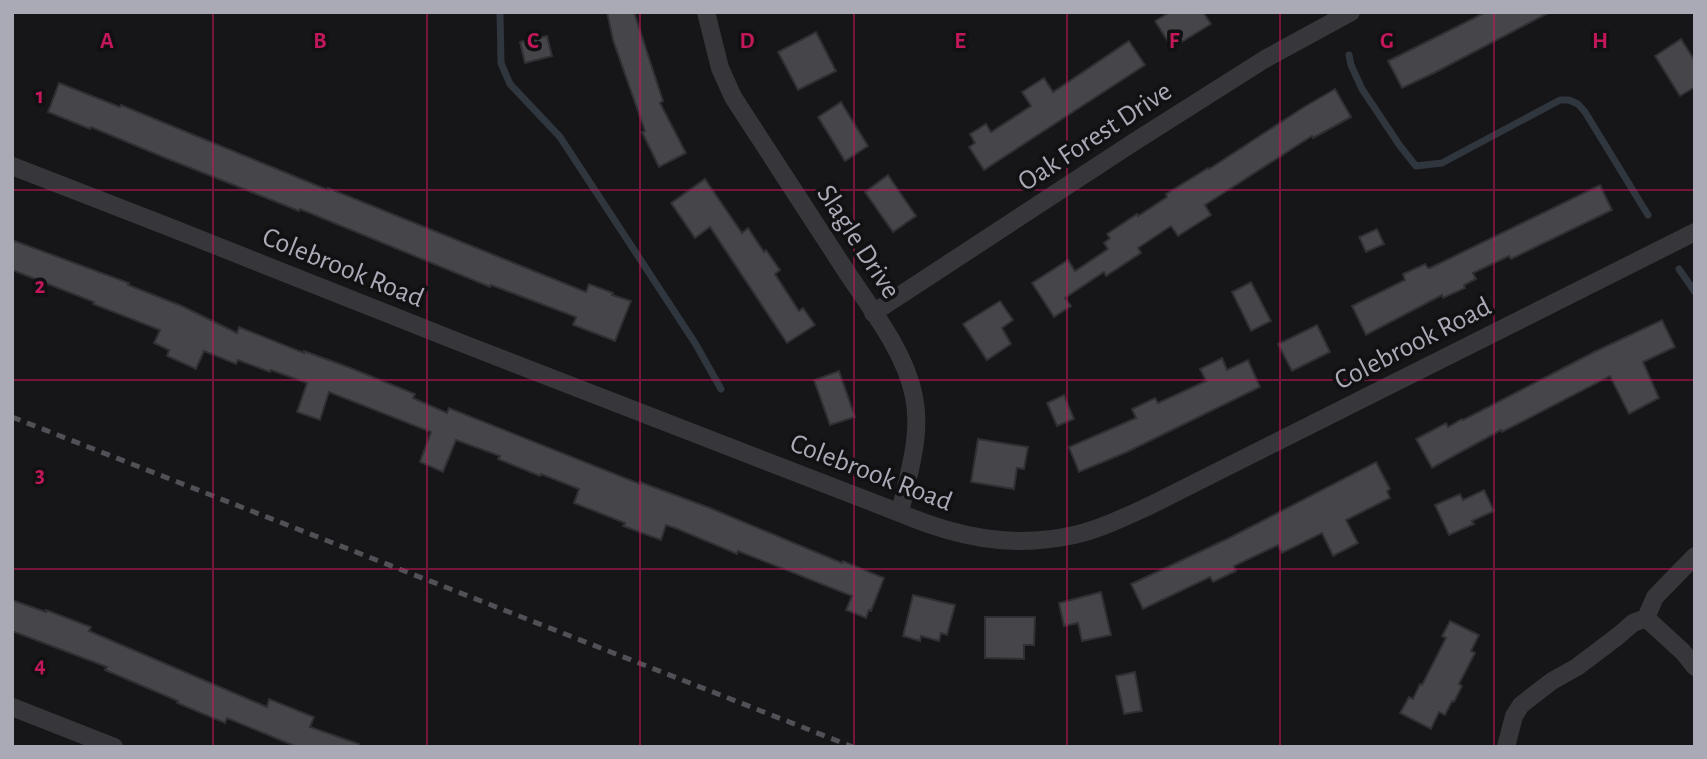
<svg xmlns="http://www.w3.org/2000/svg" width="1707" height="759" font-family="'Alegreya Sans',sans-serif">
<rect width="100%" height="100%" fill="#161517"/>
<g fill="none" stroke-linecap="round" stroke-linejoin="round">
<g stroke="#30363e" stroke-width="7">
<polyline points="500,12 501,63 510,84 560,137 695,343 721,389"/>
<polyline points="1349,55 1351,65 1362,89 1400,146 1416,166 1442,163 1560,100 1569,100 1578,104 1585,112 1648,215"/>
<polyline points="1679,269 1695,292"/>
</g>
</g>
<g fill="#45454a" stroke="#302f33" stroke-width="2">
<polygon points="607,12 634,12 663,101 660,103 686,153 659,167 642,132 645,131 613,40"/>
<polygon points="1170,12 1203,12 1211,24 1172,48 1155,21"/>
<polygon points="1486,12 1550,12 1434,73 1402,88 1388,61"/>
<polygon points="816,32 836,71 798,90 778,52"/>
<polygon points="547,36 552,56 525,63 520,42"/>
<polygon points="1681,39 1695,61 1695,87 1680,96 1655,56"/>
<polygon points="1129,41 1145,65 984,170 969,147 975,143 970,134 986,124 991,132 1031,106 1022,92 1044,78 1053,92"/>
<polygon points="59,83 120,107 121,105 328,190 328,188 586,292 589,284 613,293 612,295 631,301 615,341 573,325 576,317 491,285 490,287 300,209 299,211 163,157 91,127 90,129 48,112"/>
<polygon points="1335,89 1351,117 1313,138 1312,136 1205,205 1211,215 1178,236 1171,226 1138,248 1141,253 1106,276 1104,272 1065,298 1071,306 1054,317 1032,283 1068,260 1075,271 1108,249 1104,243 1110,238 1107,234 1137,214 1138,216 1167,197 1166,194 1208,168 1209,169 1304,107"/>
<polygon points="841,102 868,146 845,161 818,117"/>
<polygon points="888,175 916,216 893,232 865,192"/>
<polygon points="705,179 742,233 748,228 764,252 766,250 780,270 775,274 799,311 803,308 815,325 787,343 710,227 695,238 671,203"/>
<polygon points="1600,185 1612,210 1511,259 1509,256 1473,273 1476,279 1464,285 1465,288 1443,298 1442,295 1366,335 1352,306 1405,280 1403,274 1425,264 1428,268 1430,268"/>
<polygon points="1377,229 1384,244 1366,252 1359,237"/>
<polygon points="12,240 129,283 128,285 182,306 237,333 239,327 304,353 304,351 348,367 415,394 413,398 447,413 449,408 640,484 640,482 710,508 842,563 843,561 884,578 871,611 869,610 866,618 846,610 852,596 738,551 737,554 675,528 666,525 661,540 623,526 625,523 574,503 579,489 541,474 540,476 498,459 500,456 456,440 443,472 420,462 431,432 329,392 320,420 297,412 307,383 271,370 270,372 238,360 236,364 204,351 196,369 167,356 169,350 154,343 160,330 93,304 94,302 12,270"/>
<polygon points="1251,282 1271,321 1251,331 1232,292"/>
<polygon points="1000,301 1013,320 1002,328 1011,344 987,360 963,324"/>
<polygon points="1662,320 1675,347 1643,362 1659,398 1629,414 1610,376 1502,432 1501,430 1432,468 1416,439 1446,423 1448,427 1462,419 1463,420 1596,351"/>
<polygon points="1317,325 1330,352 1292,371 1278,344"/>
<polygon points="1222,358 1227,370 1248,360 1260,387 1127,452 1079,472 1069,447 1136,418 1132,409 1155,398 1158,403 1206,381 1200,369"/>
<polygon points="839,371 855,417 830,425 814,380"/>
<polygon points="1064,395 1074,419 1057,426 1047,403"/>
<polygon points="978,439 1028,447 1024,469 1017,468 1014,489 971,482"/>
<polygon points="1376,462 1390,489 1387,491 1390,498 1346,520 1358,543 1333,556 1322,533 1282,553 1278,545 1234,566 1236,571 1213,582 1210,577 1143,609 1131,584 1229,538"/>
<polygon points="1484,490 1494,511 1472,521 1474,524 1449,535 1435,505 1460,494 1463,500"/>
<polygon points="1101,592 1111,635 1082,641 1078,623 1064,626 1059,603"/>
<polygon points="913,595 955,605 947,635 941,633 939,641 921,636 920,641 903,636"/>
<polygon points="12,600 46,612 46,610 91,627 89,631 267,707 269,699 314,717 310,727 359,744 359,747 297,747 227,718 225,723 177,703 178,701 105,670 107,667 12,631"/>
<polygon points="985,617 1035,617 1034,645 1024,645 1024,659 985,658"/>
<polygon points="1450,621 1479,635 1471,651 1475,653 1459,684 1462,686 1454,702 1452,701 1445,715 1439,712 1431,729 1400,713 1409,697 1413,699 1420,684 1422,685 1446,638 1442,636"/>
<polygon points="1135,672 1142,711 1124,714 1116,676"/>
</g>
<g fill="none" stroke-linecap="round" stroke-linejoin="round">
<g stroke="#37373b" stroke-width="18">
<path d="M706,12L720,68L733,97C771,155 808,213 846,271C871,309 906,353 914,397C922,435 908,475 900,513"/>
<path d="M12,166L164,225L469,346L900,513C956,537 1012,549 1074,535C1100,529 1125,517 1149,506L1695,232"/>
<polyline points="873,313 1134,142 1265,59 1351,12"/>
<polyline points="1646,618 1683,652 1695,667"/>
<polyline points="12,707 114,747"/>
<polyline points="1506,747 1514,716 1521,705 1552,681 1577,667 1618,636 1633,623 1646,618 1655,597 1695,556"/>
</g>
<polyline stroke="#505056" stroke-width="5" stroke-dasharray="9 7" stroke-linecap="butt" points="12,417 853,747"/>
</g>
<path fill="none" stroke="#c2185b" stroke-width="2" stroke-opacity="0.55" d="M213,12V747M427,12V747M640,12V747M854,12V747M1067,12V747M1280,12V747M1494,12V747M12,190H1695M12,380H1695M12,569H1695"/>
<g text-anchor="middle" dominant-baseline="central" stroke-width="7" stroke-linejoin="round" paint-order="stroke">
<g font-size="28" fill="#a9aab6" stroke="#111012">
<text transform="translate(1095 137) rotate(-33)">Oak Forest Drive</text>
<text transform="translate(858 242) rotate(57)">Slagle Drive</text>
<text transform="translate(343 268) rotate(22)">Colebrook Road</text>
<text transform="translate(1413 344) rotate(-27)">Colebrook Road</text>
<text transform="translate(871 473) rotate(21)">Colebrook Road</text>
</g>
</g>
<g font-size="23" text-anchor="middle" font-weight="bold" fill="#c2185b" stroke="#111012" stroke-width="7" stroke-linejoin="round" paint-order="stroke">
<text x="107" y="48">A</text>
<text x="320" y="48">B</text>
<text x="533" y="48">C</text>
<text x="747" y="48">D</text>
<text x="960" y="48">E</text>
<text x="1174" y="48">F</text>
<text x="1387" y="48">G</text>
<text x="1600" y="48">H</text>
<text x="40" y="103">1</text>
<text x="40" y="293">2</text>
<text x="40" y="482">3</text>
<text x="40" y="672">4</text>
</g>
<rect width="1707" height="759" fill="none" stroke="#a9aab6" stroke-width="28"/>
</svg>
